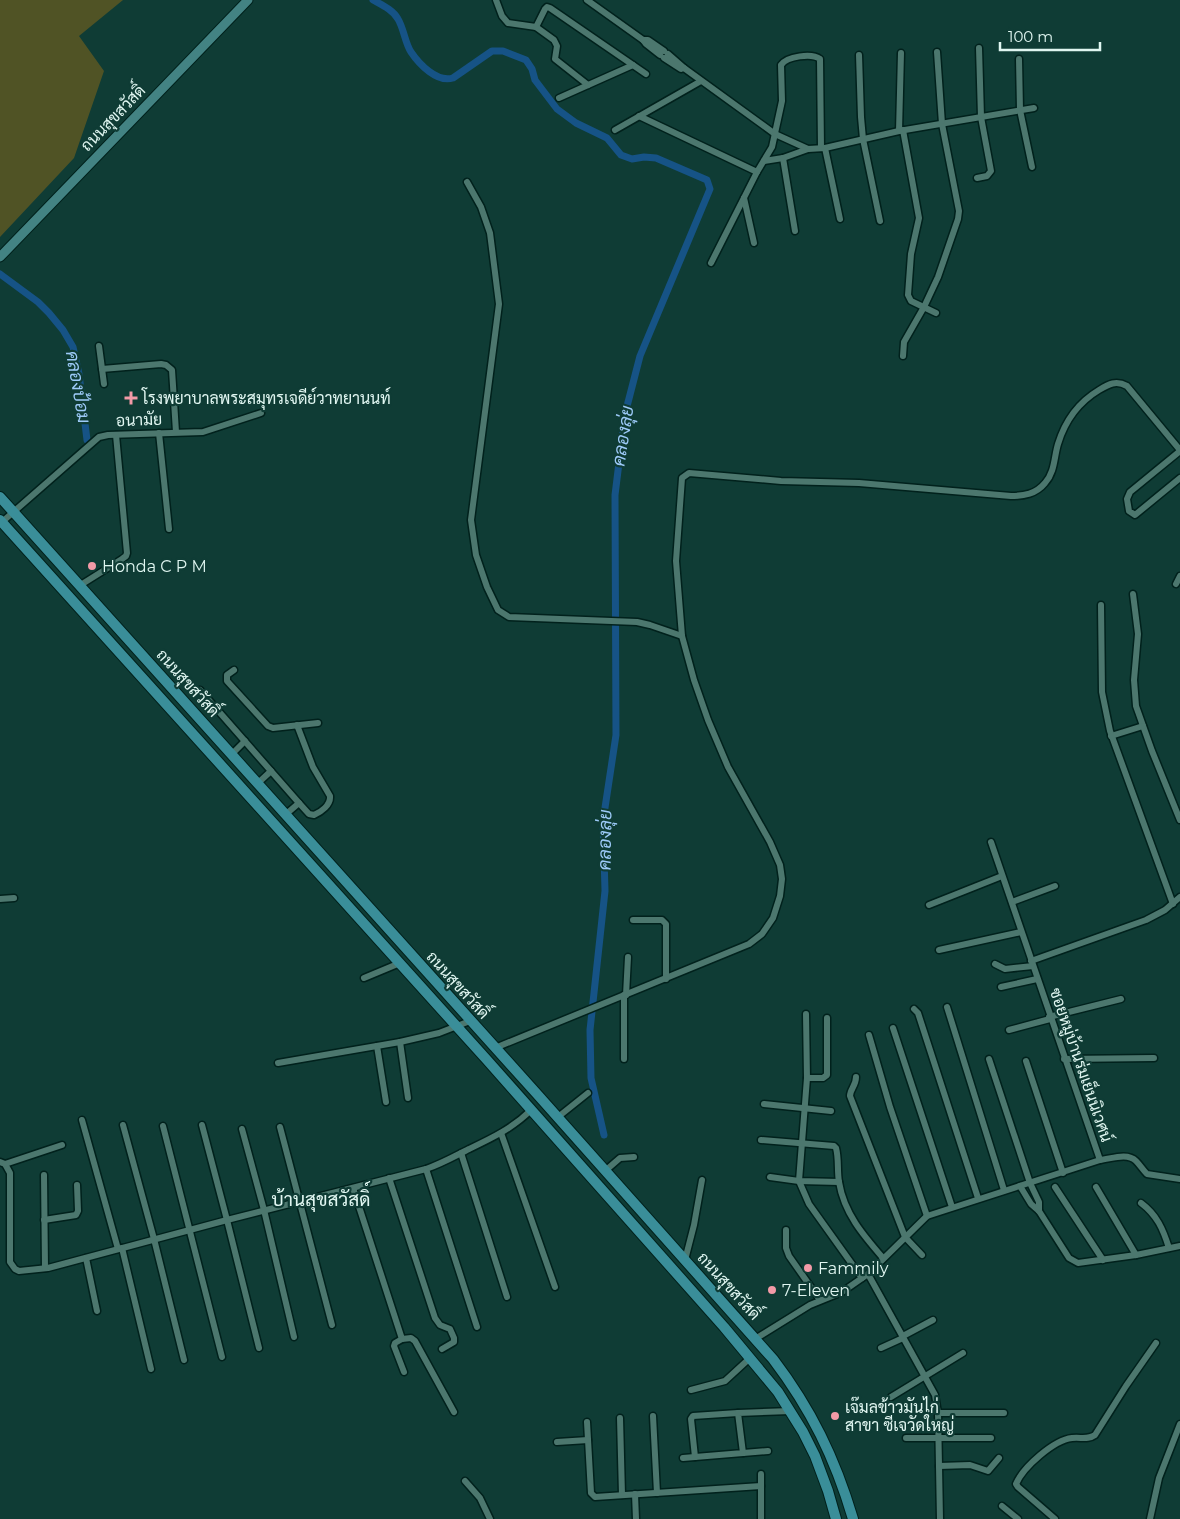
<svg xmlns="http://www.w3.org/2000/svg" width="1180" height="1519" font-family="Montserrat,Sarabun,sans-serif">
<rect width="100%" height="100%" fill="#0f3c35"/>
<polygon fill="#505325" points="0,0 123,0 79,36 104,71 74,158 0,237"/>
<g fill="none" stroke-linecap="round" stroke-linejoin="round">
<g stroke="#165386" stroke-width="7">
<path d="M373,0C382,5 393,10 398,19C404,29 405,43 411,52C419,64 437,83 453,78L492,51H503L526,60L532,69L535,80L557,109L576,123L607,138L621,155L632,159L644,157L656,158L707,180L710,189L640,356L625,414L615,495L616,735L603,821L605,891L590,1030L591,1078L604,1135"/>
<polyline points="0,274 38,302 49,313 63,330 73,347 79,374 87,440"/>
</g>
<g stroke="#01211c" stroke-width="9">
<g id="street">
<polyline points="496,0 502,16 508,23 536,27 554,40 557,46 555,59 588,85"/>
<polyline points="587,0 643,40"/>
<polyline points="536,27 545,9 547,7 550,8 646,74"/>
<polyline points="660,55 646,44 643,40 648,40 664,51"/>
<polyline points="859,55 861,117 863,139 880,221"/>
<polyline points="664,58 681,69 684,68 668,54"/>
<polyline points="1019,59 1020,110 1032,167"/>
<polyline points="684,68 775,134 808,149 825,148 899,131 1034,108"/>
<polyline points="559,98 633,65"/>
<polyline points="639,116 757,172"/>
<polyline points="615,130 701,81"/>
<polyline points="903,130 919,218 911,254 908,295 911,301 936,313"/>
<polyline points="899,131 901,53"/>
<polyline points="825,148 840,219"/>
<polyline points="783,158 795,231"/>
<polyline points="764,161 783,158 808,149"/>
<polyline points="977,178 987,176 991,171 981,117 979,48"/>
<polyline points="467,182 481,207 490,233 499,304 471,520 476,555 487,587 498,610 509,617 637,622 650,625 682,636"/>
<polyline points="744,198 754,243"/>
<path d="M711,263L757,172L772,147L782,101L781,65C787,56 812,53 820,59L821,148"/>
<polyline points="99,346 104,384"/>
<polyline points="903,356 904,342 924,307 938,277 958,219 959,211 942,124 937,52"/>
<polyline points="102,369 161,364 166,365 172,370 176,432"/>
<polyline points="159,433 169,529"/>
<polyline points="1180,451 1130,492 1127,499 1129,511 1135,515 1180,478"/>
<polyline points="2,522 99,437 108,435 203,432 261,413"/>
<polyline points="1176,584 1180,576"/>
<polyline points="79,586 122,559 126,556 127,553 116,435"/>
<polyline points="1133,594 1138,634 1134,680 1136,706 1152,751 1180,820"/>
<polyline points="1101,605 1102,692 1110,731 1173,904"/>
<polyline points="234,670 227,675 227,681 268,726 273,728 318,723"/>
<path d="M200,690L299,803L309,814L314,815C321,812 331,805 330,796L313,767L297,725"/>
<polyline points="1111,736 1143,726"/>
<polyline points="231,755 245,741"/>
<polyline points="257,784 271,771"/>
<polyline points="285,815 299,803"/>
<polyline points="0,899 14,898"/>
<polyline points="1012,902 1055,886"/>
<polyline points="929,905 1002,876"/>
<polyline points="633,920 662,920 666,924 666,979"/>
<polyline points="939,950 1021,932"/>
<polyline points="1031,961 1146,920 1165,910 1180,897"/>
<polyline points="995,964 1005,969 1033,966"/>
<polyline points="364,978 400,963"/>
<polyline points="1001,987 1037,979"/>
<polyline points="624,995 624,1059"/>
<polyline points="626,995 628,957"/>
<polyline points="947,1007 1004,1190"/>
<polyline points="914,1009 918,1013 978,1198"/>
<polyline points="806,1014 807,1078 799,1181 809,1204 862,1278"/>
<polyline points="1049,1017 1121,999"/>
<polyline points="893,1028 952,1207"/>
<polyline points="1009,1030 1050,1019"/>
<polyline points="869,1035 890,1107 927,1216"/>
<polyline points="400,1042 408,1098"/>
<polyline points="377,1046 386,1102"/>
<path d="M495,1048L749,944L762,934L773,918L780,896L782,879L780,865L770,842L728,767L708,720L694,680L682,636L676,561L682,478L689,473L781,481L859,483L1011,496C1024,496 1036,494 1045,483C1055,472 1054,457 1058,444C1065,421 1079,402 1099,390C1109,384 1116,380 1127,386L1180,450"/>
<polyline points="989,1059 1030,1183 1039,1202 1039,1211"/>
<polyline points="1064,1059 1154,1058"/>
<polyline points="1026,1061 1063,1173"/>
<polyline points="278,1063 400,1042 439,1033 470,1021"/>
<path d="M856,1077C856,1086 850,1089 850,1096L905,1237L922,1255"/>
<polyline points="807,1078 823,1078 827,1075 827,1018"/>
<polyline points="764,1104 831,1111"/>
<polyline points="558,1117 588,1093"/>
<polyline points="82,1120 118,1249"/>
<polyline points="123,1125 154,1239 184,1360"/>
<polyline points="202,1125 227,1220 259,1348"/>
<polyline points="163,1126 222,1357"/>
<polyline points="280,1127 332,1325"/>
<polyline points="242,1129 264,1210 294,1337"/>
<polyline points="501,1133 555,1287"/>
<path d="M761,1140L834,1146L836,1148C839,1159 837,1171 839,1182C844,1213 863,1235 883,1258"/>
<polyline points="461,1153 507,1297"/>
<path d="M1100,1160C1111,1159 1127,1152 1136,1161C1140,1165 1143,1170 1147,1174L1180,1179"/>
<path d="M0,1162L5,1164L10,1173V1262L15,1269L19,1271L48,1268L227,1220L426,1169C441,1164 455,1156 469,1149C492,1138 513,1128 531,1110"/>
<polyline points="5,1164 62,1145"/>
<polyline points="426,1169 477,1327"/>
<polyline points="605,1171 620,1158 634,1157"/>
<polyline points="44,1175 45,1268"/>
<polyline points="770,1177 799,1181 839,1182"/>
<polyline points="389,1178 435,1318 440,1325 450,1329 454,1338 454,1342 442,1349"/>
<polyline points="1020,1186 1031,1204 1039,1211 1069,1258 1078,1263 1136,1255 1180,1246"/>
<polyline points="1055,1187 1103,1260"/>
<polyline points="1096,1187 1136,1255"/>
<polyline points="353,1188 402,1339 411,1338 415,1341 454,1412"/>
<path d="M1141,1203C1157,1215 1163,1229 1169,1248"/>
<polyline points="44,1220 76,1215 78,1211 77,1185"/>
<polyline points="786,1230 786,1248 789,1256 820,1300"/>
<polyline points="122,1248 151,1369"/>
<polyline points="86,1258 97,1311"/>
<polyline points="685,1260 694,1225 702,1180"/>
<polyline points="903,1336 933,1320"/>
<polyline points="402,1339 395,1343 394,1346 404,1372"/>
<polyline points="755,1339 810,1305 842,1292 865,1276"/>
<polyline points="881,1348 903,1338"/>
<polyline points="691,1390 725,1381 750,1358"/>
<polyline points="891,1397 963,1353"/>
<polyline points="938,1413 1004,1413"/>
<polyline points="653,1416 657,1493"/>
<polyline points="620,1418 622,1495"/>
<polyline points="587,1422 591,1493 595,1497 761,1486 761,1519"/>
<polyline points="906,1438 991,1438"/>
<polyline points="557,1442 588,1440"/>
<polyline points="743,1453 768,1451"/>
<polyline points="695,1457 691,1419 693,1416 738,1413"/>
<polyline points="683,1458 743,1453 738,1413 791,1411"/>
<polyline points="939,1466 970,1465 988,1471 999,1458"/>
<polyline points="465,1481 480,1498 490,1519"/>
<polyline points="761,1486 761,1474"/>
<polyline points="635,1494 636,1519"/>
<polyline points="1002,1506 1018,1519"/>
<polyline points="940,1519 938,1413 935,1395 868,1274 927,1216 1100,1160 991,842"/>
<path d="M1055,1519L1018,1487L1016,1484C1023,1467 1054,1440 1072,1438C1081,1437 1088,1440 1095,1435L1126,1386L1156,1343"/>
<polyline points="1150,1519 1159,1478 1180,1424"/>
</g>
</g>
<g stroke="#01211c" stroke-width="11">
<polyline id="secondary" points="0,257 248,0"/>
</g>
<g stroke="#01211c" stroke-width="12">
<g id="primary">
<path d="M0,497L537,1094L773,1359C811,1409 835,1458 853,1519"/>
<polyline points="0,520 487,1060 724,1327 778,1392 803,1432 815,1456 828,1491 836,1519"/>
</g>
</g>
<use href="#street" stroke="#4c776e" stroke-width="6"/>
<use href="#secondary" stroke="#438383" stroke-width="9"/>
<use href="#primary" stroke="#3a8e99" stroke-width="10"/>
</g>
<g fill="#f39aa7" stroke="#0f3c35" stroke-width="2">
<path d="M128.5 390.5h5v5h5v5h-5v5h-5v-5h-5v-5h5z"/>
<circle cx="92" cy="566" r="5"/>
<circle cx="808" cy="1268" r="5"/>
<circle cx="772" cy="1290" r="5"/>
<circle cx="835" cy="1416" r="5"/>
</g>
<g text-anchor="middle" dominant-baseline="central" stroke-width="4.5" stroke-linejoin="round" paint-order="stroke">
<g font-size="16" fill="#e0f6f1" stroke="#0f3c35">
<text transform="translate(113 118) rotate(-46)">ถนนสุขสวัสดิ์</text>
<text transform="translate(139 420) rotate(-2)">อนามัย</text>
<text transform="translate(188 683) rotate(48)">ถนนสุขสวัสดิ์</text>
<text transform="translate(458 985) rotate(48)">ถนนสุขสวัสดิ์</text>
<text transform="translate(1081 1065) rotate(71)">ซอยหมู่บ้านร่มเย็นนิเวศน์</text>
<text transform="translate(729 1286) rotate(48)">ถนนสุขสวัสดิ์</text>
</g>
<g font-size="16" fill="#e0f6f1" stroke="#0f3c35" text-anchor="start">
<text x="142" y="398">โรงพยาบาลพระสมุทรเจดีย์วาทยานนท์</text>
<text x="102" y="566">Honda C P M</text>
<text x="818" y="1268">Fammily</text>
<text x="782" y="1290">7-Eleven</text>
<text x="845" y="1407">เจ๊มลข้าวมันไก่<tspan x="845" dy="18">สาขา ซีเจวัดใหญ่</tspan></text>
</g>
<g font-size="18" font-style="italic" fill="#9dcaf8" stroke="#0f3c35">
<text transform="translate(78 387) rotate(80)">คลองป้อม</text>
<text transform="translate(623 436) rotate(-81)">คลองลุ่ย</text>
<text transform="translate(605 840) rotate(-89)">คลองลุ่ย</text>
</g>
<g font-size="19" fill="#e0f6f1" stroke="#0f3c35">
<text x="321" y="1199">บ้านสุขสวัสดิ์</text>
</g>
</g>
<path d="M1000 42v8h100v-8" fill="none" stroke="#e0f6f1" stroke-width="2.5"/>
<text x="1008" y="42" font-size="15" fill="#e0f6f1" stroke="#0f3c35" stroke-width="4" paint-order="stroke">100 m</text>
</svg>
